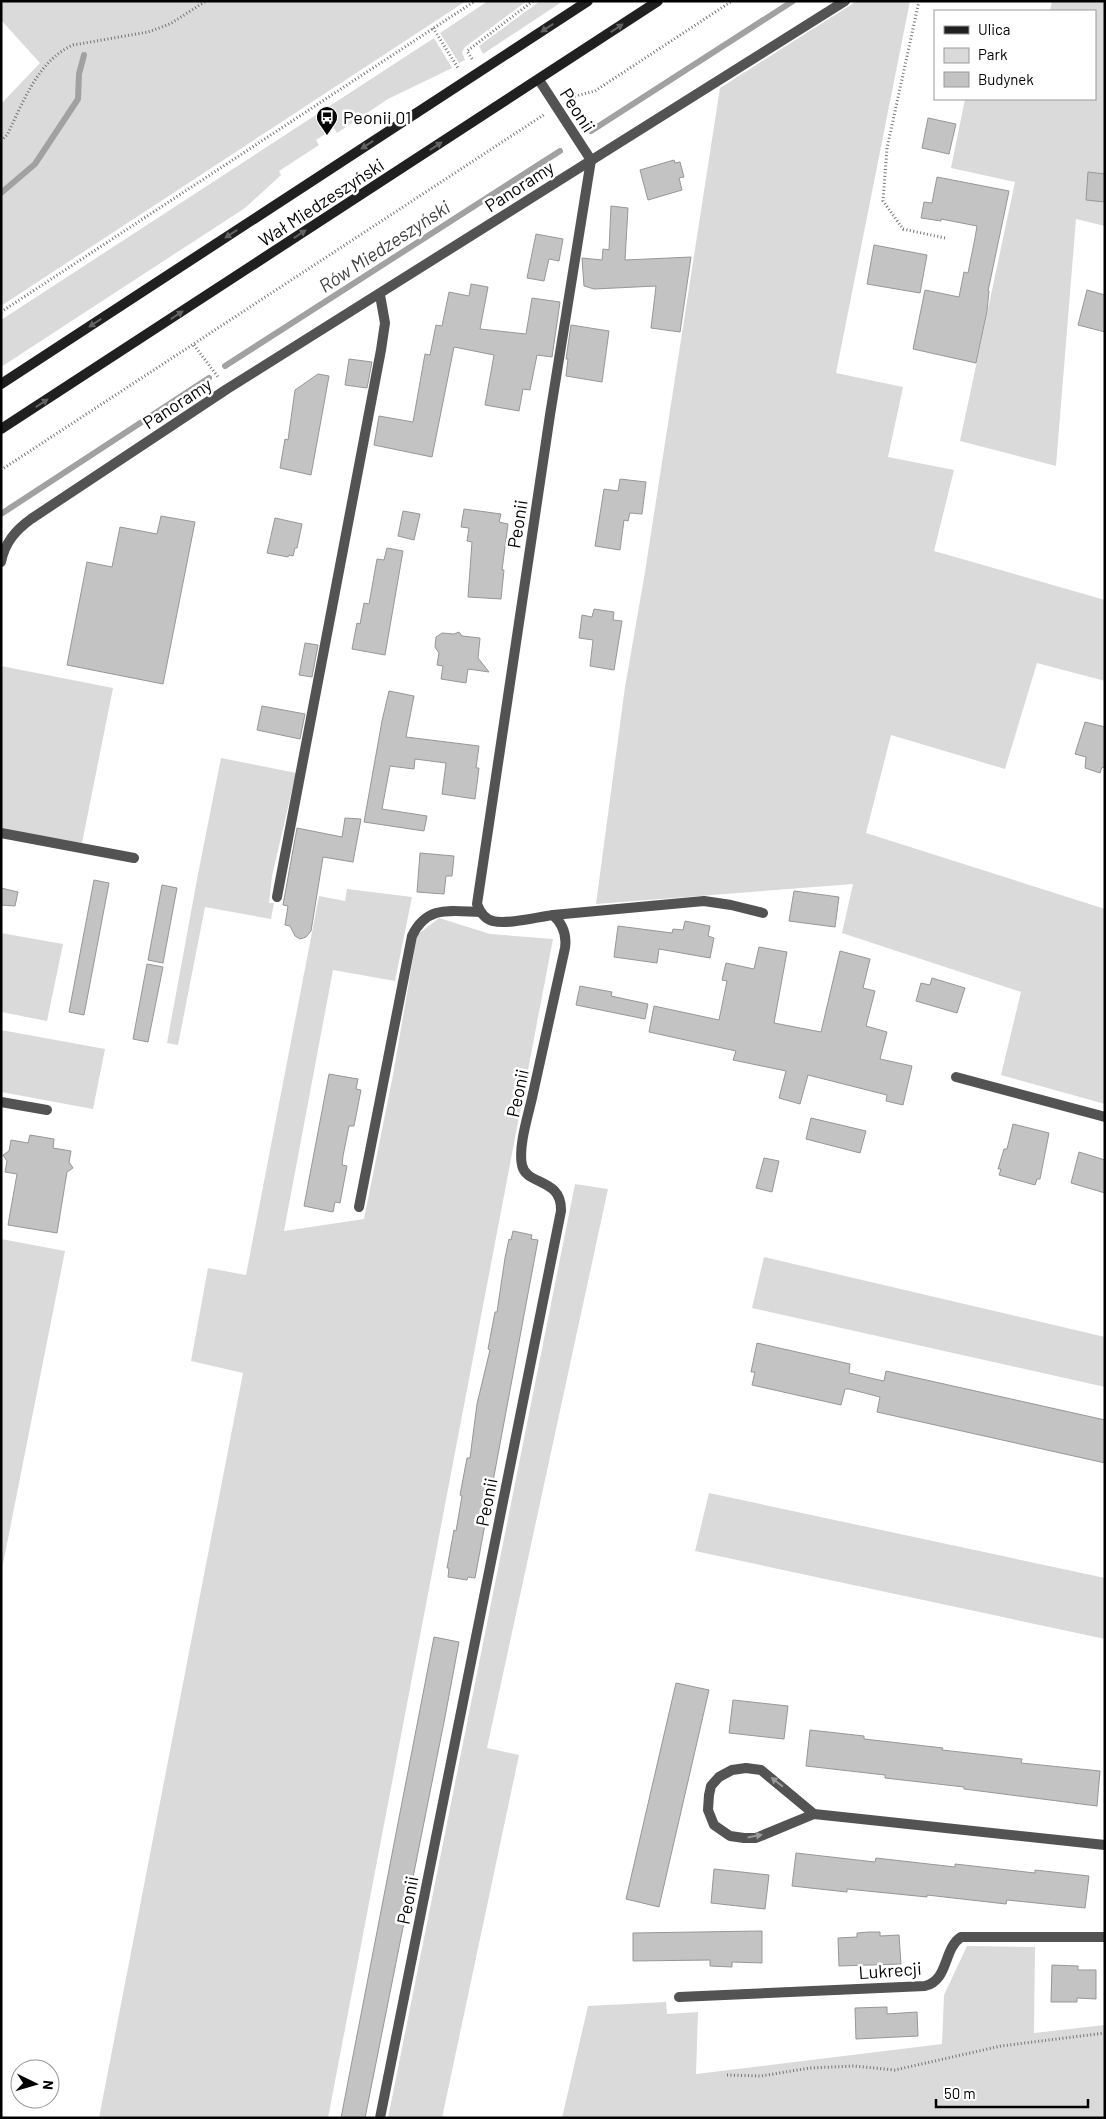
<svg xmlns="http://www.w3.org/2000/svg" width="1106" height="2119" font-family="Barlow,sans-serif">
<rect width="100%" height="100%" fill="#fff"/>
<g fill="#dadada">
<polygon points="1,1 466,1 1,306 1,104 40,63 1,20"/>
<polygon points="488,1 527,1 465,47 462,52 465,60 459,63 440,33"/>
<polygon points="540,1 563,1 483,54 479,46"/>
<polygon points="857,1 910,1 836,373 903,387 888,457 954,470 934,551 1105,600 1105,681 1037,663 1005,769 891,735 866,833 1105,909 1105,1104 1001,1075 1021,992 842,933 853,884 596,904 625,687 645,572 720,88"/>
<polygon points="1052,1 1105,1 1105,226 1076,219 1056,466 960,441 1015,182 951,168 965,99 1095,99 1095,11 1050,11"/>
<polygon points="434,38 452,68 388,99 337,133 334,128 316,140 319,145 279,171 281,175 245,208 1,367 1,320"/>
<polygon points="1,666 113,688 82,843 1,829"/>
<polygon points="221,758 296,773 272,876 269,903 274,903 271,919 205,907 178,1045 167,1043 198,874"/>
<polygon points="347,889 412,897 395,981 333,970 284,1231 364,1219 393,1075 417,935 439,918 490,934 553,939 328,2118 99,2118 243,1373 191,1361 208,1268 246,1275 319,896 345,901"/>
<polygon points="1,933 63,944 47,1021 1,1012"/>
<polygon points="1,1030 105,1049 93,1109 1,1092"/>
<polygon points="575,1184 608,1189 487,1748 519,1755 442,2118 388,2118"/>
<polygon points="1,1239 65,1251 1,1574"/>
<polygon points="764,1257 1105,1337 1105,1387 752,1308"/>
<polygon points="709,1493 1105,1578 1105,1639 695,1551"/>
<polygon points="967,1946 1035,1947 1034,2033 1105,2025 1105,2118 562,2118 588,2006 666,2002 667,2014 698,2012 696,2074 942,2044 944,1995"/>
</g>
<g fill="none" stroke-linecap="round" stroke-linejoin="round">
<g stroke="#a1a1a1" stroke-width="6">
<polyline points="591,131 793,1"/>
<polyline points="1,193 35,164 78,99 79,74 84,55"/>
<polyline points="225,366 560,151"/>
<polyline points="1,514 209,378"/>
</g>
</g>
<g fill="#c3c3c3" stroke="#979797">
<polygon points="928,118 956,124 949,154 922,148"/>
<polygon points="674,160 675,163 680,162 684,177 679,178 682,190 648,200 640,170"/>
<polygon points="1088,172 1105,174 1105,202 1086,200"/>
<polygon points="937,177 1009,191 988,291 989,291 987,311 976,363 913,349 925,290 959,297 964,272 968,273 975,238 977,226 941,219 941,221 921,218 924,202 932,203"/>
<polygon points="611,206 628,208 625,260 691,257 680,332 651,328 656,286 594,289 584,286 582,258 602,260 603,249 609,250"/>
<polygon points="536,234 563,239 559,261 549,259 544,281 527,278"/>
<polygon points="874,245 927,255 920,293 867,284"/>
<polygon points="471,284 488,287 480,329 526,334 532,298 560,302 552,357 537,355 530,390 523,389 519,411 485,405 494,355 454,347 432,457 374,445 379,416 413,422 425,354 430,355 436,325 442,326 449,292 469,296"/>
<polygon points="1087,290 1105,295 1105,332 1078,325"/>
<polygon points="571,325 609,331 602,382 566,376 568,359 566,359"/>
<polygon points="349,359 372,362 367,388 345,385"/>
<polygon points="318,374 329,376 311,475 280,468 285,439 288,440 295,390"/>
<polygon points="620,479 646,482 642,514 630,513 628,521 624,520 620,550 595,546 604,489 618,491"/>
<polygon points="464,509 501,514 499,522 508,524 502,570 504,570 501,599 468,597 472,542 467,541 469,528 461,527"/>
<polygon points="403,511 420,514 414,540 398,536"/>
<polygon points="161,516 195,522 163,684 67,665 87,562 112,567 120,527 157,534"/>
<polygon points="275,518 302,524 297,548 295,548 293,556 289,555 288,557 267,553"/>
<polygon points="387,548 403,551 385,655 352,649 357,623 360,624 364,603 369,604 377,559 384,560"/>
<polygon points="594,609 614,612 613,620 622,621 614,670 590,666 593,640 579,638 582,615 592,617"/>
<polygon points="459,632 462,636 480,638 478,658 489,672 468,669 466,683 441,679 443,666 437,665 439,653 435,647 436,637 442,633 454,634"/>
<polygon points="305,643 318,645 312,677 299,675"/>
<polygon points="389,691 414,696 406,737 479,746 476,768 479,768 475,799 442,794 446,763 415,759 414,769 390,766 382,809 427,816 424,831 364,822 382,721"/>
<polygon points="262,706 305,714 300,739 257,730"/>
<polygon points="1085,722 1105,727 1105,768 1102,767 1100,773 1085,768 1086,757 1075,754"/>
<polygon points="345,818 361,819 353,862 323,857 311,931 306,937 300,939 295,936 290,926 285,925 288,906 283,905 297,828 342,837"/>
<polygon points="420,853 454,856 452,876 446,876 444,894 417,892"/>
<polygon points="94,880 109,883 84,1015 69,1012"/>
<polygon points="162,885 177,888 163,963 148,960"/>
<polygon points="1,888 18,892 15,906 1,905"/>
<polygon points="794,891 839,897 835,927 789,921"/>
<polygon points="685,921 710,926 708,936 714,938 710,958 659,949 657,963 614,957 618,926 672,933 673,929 683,930"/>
<polygon points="759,947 787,952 774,1023 821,1032 840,951 870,959 863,988 875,991 866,1026 887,1032 880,1059 912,1066 903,1105 886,1101 887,1095 808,1075 800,1104 779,1098 786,1071 733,1060 736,1051 649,1032 654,1006 719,1020 727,981 722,980 726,963 754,969"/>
<polygon points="147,964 163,967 148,1042 133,1039"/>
<polygon points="932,978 965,988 957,1013 916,1001 921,983 930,985"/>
<polygon points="580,986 612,992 611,996 648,1004 645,1019 576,1005"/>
<polygon points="329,1074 358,1079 356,1089 361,1090 354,1126 349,1126 343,1156 342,1165 347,1166 340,1203 335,1202 333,1212 304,1206"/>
<polygon points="811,1118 866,1131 860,1153 806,1139"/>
<polygon points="1013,1124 1049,1133 1040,1179 1037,1179 1035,1185 999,1175 1001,1169 998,1169 1004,1149 1007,1149"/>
<polygon points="30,1135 54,1139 53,1148 71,1151 69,1162 73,1168 67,1172 57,1233 8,1225 17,1174 5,1172 7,1161 3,1155 9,1151 11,1140 28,1143"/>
<polygon points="1079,1152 1105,1160 1105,1193 1071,1183"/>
<polygon points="764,1158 779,1161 772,1192 756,1188"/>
<polygon points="513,1231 532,1235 531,1239 538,1240 475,1578 468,1577 467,1580 448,1577 449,1568 447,1568 454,1530 456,1531 462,1496 460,1495 467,1458 470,1458 477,1404 490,1350 488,1349 495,1312 497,1312 505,1258 509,1239 511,1240"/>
<polygon points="757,1343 850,1364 849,1373 879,1380 884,1381 886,1371 1105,1420 1105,1463 877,1412 880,1397 849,1389 845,1389 841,1405 752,1385 755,1372 751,1372"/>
<polygon points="434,1637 459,1642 445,1717 365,2118 341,2118"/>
<polygon points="676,1683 709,1690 659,1907 626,1899"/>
<polygon points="733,1700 788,1706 784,1739 729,1733"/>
<polygon points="810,1730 864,1736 864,1739 943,1748 942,1750 1022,1759 1021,1763 1100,1771 1097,1806 964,1789 964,1787 885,1778 885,1775 806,1766"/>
<polygon points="796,1853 875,1862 876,1858 955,1867 955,1864 1035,1873 1035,1870 1089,1876 1085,1908 1007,1900 1006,1904 927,1895 927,1897 847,1889 847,1892 792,1886"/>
<polygon points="714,1869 769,1875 765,1909 711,1903"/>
<polygon points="762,1931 762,1963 732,1962 732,1967 710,1966 710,1960 633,1961 633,1933"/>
<polygon points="869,1932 880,1932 880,1936 899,1935 901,1964 839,1966 838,1938 857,1937 857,1933"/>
<polygon points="1052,1965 1078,1966 1078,1970 1096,1970 1096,1999 1077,1998 1077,2002 1051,2002"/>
<polygon points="887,2007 887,2014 917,2012 918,2036 856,2039 855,2008"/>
</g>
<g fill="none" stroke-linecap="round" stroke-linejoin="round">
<g stroke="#757575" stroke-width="3" stroke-dasharray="1 2.5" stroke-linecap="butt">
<polyline points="919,1 887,148 883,201 903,229 945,238"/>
<polyline points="433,28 458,68"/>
<polyline points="472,59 467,51 533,1"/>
<polyline points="568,98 595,91 732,1"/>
<path d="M1,141L7,135C23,103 38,60 73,45L148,32L170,24L206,1"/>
<polyline points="1,312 475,1"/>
<polyline points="194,345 218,377"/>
<polyline points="1,470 545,114"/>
<polyline points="727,2075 761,2076 810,2068 854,2066 895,2070 1001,2046 1105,2033"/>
</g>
<g stroke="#535353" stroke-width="10">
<polyline points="1,833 134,858"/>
<polyline points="277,897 381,350 385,323 380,295"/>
<polyline points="553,915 704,901 731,905 763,913"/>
<polyline points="956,1077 1105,1117"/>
<polyline points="1,1102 47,1110"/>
<path d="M359,1207L412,936C427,905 450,911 480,912"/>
<polyline points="814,1814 761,1770 746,1768 732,1770 719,1777 711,1786 709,1795 708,1810 714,1825 730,1836 744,1838 756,1838 814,1814 1105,1845"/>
</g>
<g stroke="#535353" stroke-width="10">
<path d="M1,562C5,542 16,530 31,519L227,389L845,1"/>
<path d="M679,1997L925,1986C949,1980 943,1949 961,1937H1105"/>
<path d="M380,2118L561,1211C562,1177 526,1186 522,1165C518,1147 528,1116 532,1098C543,1048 554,998 565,948C567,934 563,924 553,915C537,917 507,925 493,921C484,919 480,912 477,904L550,415L591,160L539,80"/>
</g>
<g stroke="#202020" stroke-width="10">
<polyline points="1,384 588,1"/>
<polyline points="1,429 658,1"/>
</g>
</g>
<defs><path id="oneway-solid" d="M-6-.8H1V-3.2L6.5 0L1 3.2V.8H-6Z" transform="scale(1.25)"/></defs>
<g fill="#636363">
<use href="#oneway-solid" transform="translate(547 28) rotate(147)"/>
<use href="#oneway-solid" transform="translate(617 28) rotate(-33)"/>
<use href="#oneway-solid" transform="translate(367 145) rotate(147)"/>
<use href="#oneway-solid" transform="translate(436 146) rotate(-33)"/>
<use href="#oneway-solid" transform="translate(231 234) rotate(147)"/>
<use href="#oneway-solid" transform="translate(300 234) rotate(-33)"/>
<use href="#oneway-solid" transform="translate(177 315) rotate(-33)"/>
<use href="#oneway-solid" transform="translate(95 323) rotate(147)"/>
<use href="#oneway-solid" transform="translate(42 403) rotate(-33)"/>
</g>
<g fill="#989898">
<use href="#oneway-solid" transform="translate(777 1782) rotate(-142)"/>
<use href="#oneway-solid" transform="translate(755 1836) rotate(-11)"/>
</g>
<defs>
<g id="bus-pin" transform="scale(1.125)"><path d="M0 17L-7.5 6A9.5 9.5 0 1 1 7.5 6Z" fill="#000" stroke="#fff"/><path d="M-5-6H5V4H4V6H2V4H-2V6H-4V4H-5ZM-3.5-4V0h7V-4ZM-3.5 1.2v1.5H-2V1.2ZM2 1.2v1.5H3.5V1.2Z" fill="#fff"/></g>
</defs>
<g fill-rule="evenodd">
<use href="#bus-pin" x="327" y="117"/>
</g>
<g text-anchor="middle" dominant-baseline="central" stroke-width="5" stroke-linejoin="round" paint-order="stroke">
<g font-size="18" fill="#000" stroke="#fff">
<text transform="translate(578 110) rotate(57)">Peonii</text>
<text transform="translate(519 186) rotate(-33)">Panoramy</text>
<text transform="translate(321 202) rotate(-33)">Wał Miedzeszyński</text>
<text transform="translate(177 403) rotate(-33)">Panoramy</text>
<text transform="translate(517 524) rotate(-81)">Peonii</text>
<text transform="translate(517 1093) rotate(-78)">Peonii</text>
<text transform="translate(486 1502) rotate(-79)">Peonii</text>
<text transform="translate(407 1900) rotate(-79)">Peonii</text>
<text transform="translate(890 1970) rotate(-4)">Lukrecji</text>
</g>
<g font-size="18" fill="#000" stroke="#fff" text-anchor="start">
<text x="343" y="117">Peonii 01</text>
</g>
<g font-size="19" font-style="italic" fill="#424242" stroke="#fff">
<text transform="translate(384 246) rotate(-33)">Rów Miedzeszyński</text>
</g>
</g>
<rect width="1106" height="2119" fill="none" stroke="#000000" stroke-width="5"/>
<rect x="934" y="10" width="162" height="90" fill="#ffffff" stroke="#999999"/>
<rect x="944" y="26" width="25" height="8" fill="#202020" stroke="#999999"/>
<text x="978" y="35" font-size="15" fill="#000000">Ulica</text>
<rect x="944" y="48" width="25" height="15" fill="#dadada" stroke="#999999"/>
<text x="978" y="60" font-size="15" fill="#000000">Park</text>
<rect x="944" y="72" width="25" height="15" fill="#c3c3c3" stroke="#999999"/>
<text x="978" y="85" font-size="15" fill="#000000">Budynek</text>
<g transform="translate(35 2084) rotate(95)"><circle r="24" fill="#ffffff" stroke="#999999"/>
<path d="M0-4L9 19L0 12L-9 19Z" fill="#000000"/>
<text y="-8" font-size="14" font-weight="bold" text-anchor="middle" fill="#000000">N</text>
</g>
<path d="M936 2099v8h152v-8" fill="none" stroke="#000000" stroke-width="2.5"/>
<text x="944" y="2099" font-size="15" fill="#000000" stroke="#ffffff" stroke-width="4" paint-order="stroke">50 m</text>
</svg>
